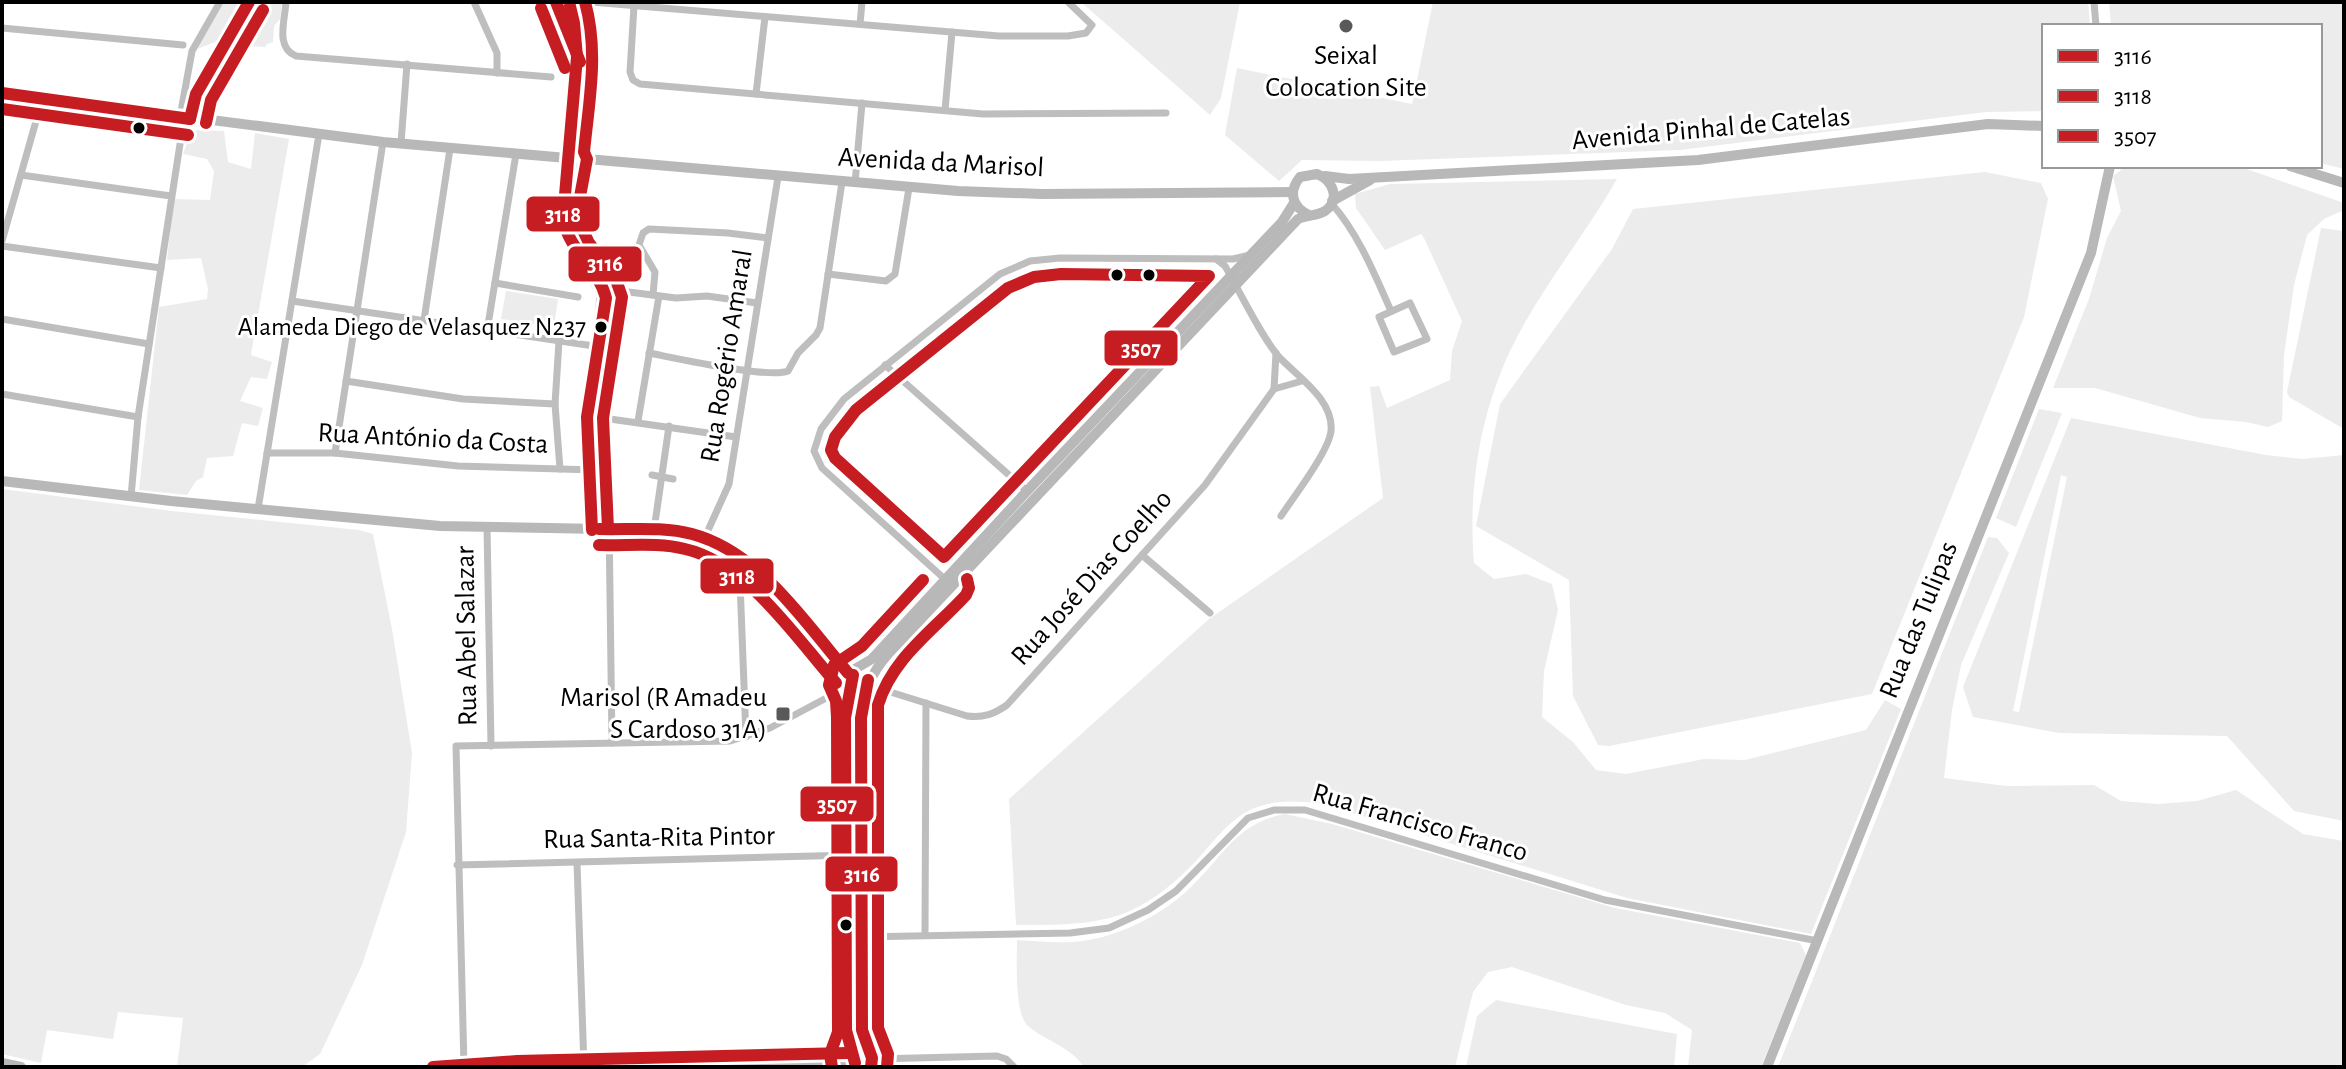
<svg xmlns="http://www.w3.org/2000/svg" width="2346" height="1069" font-family="'Alegreya Sans',sans-serif">
<rect width="100%" height="100%" fill="#fff"/>
<g fill="#ececec" fill-rule="evenodd">
<polygon points="224,2 245,2 223,39 197,49"/>
<polygon points="256,2 282,2 280,19 274,26 273,42 267,44 265,47 234,45"/>
<polygon points="1081,2 1240,2 1221,98 1210,115"/>
<polygon points="1433,2 2088,2 2090,26 2044,26 2044,111 1986,112 1680,150 1379,161 1302,160 1279,181 1225,135 1237,68 1412,104"/>
<polygon points="2109,2 2344,2 2344,169 2320,163 2320,26 2111,26"/>
<path d="M576,5C594,12 590,50 588,66H585C581,50 565,23 568,9Z"/>
<polygon points="192,130 224,131 228,162 251,169 255,133 289,139 251,355 272,362 267,379 251,377 240,401 263,408 258,426 242,423 233,456 207,458 203,477 196,481 187,495 139,490 159,307 207,299 208,289 201,258 167,260 173,199 210,200 214,171 207,159 183,154"/>
<polygon points="2126,166 2238,166 2344,203 2344,210 2324,219 2307,235 2294,285 2284,355 2282,421 2268,427 2246,422 2200,418 2095,388 2053,388 2089,299 2107,238 2121,211 2113,176"/>
<polygon points="1985,172 2041,183 2048,199 2024,317 1872,694 1609,746 1598,745 1573,696 1569,580 1476,526 1500,404 1612,249 1633,209"/>
<path d="M1617,179C1584,237 1540,289 1511,349C1479,416 1468,491 1474,563L1494,579L1526,574L1552,584L1558,610L1544,671L1542,717L1573,742L1596,770L1626,774L1704,759L1745,760L1866,730L1885,700L1901,709L1811,934L1627,898L1324,804C1300,801 1275,799 1252,809C1228,820 1211,845 1194,863C1176,882 1154,900 1130,911C1095,926 1054,925 1016,925L1009,799L1209,619L1383,498L1370,387L1379,386L1387,408L1450,380L1452,351L1462,321L1425,240L1421,234L1385,250L1356,208L1355,194L1390,184Z"/>
<path d="M575,183C579,198 572,216 580,233C592,258 619,275 618,305L604,308C605,281 583,270 575,246C568,227 574,203 575,183Z"/>
<polygon points="2321,228 2344,231 2344,429 2289,397 2287,392"/>
<polygon points="506,291 558,299 554,327 501,319"/>
<path d="M602,352L608,354L609,358L600,416L603,521C598,500 591,366 602,352Z"/>
<polygon points="2039,409 2062,413 2016,527 1996,518"/>
<path d="M2071,418L2266,455L2302,459L2344,455V821L2294,811L2227,736L2059,733L1973,717L1963,687ZM2061,475L2067,477L2019,712L2013,711Z"/>
<polygon points="2,489 172,511 359,530 373,534 392,629 412,753 406,832 362,965 320,1054 302,1067 177,1067 183,1018 118,1012 113,1039 47,1030 41,1063 2,1054"/>
<polygon points="1988,537 1997,538 2009,553 1961,665 1952,710 1944,778 2006,786 2094,785 2121,801 2158,804 2197,801 2236,790 2303,834 2344,841 2344,1067 1778,1067"/>
<path d="M1285,814L1332,824L1615,908L1800,943L1806,955L1761,1067H1688L1692,1030L1665,1013L1626,1005L1512,967L1488,972L1473,992L1455,1067H1084C1071,1047 1046,1041 1028,1026C1014,1014 1017,960 1017,940C1035,941 1054,943 1073,942C1114,939 1160,917 1190,888C1224,856 1235,824 1285,814Z"/>
<polygon points="1496,1000 1677,1034 1674,1067 1466,1067 1477,1016"/>
</g>
<g fill="none" stroke-linecap="round" stroke-linejoin="round">
<g stroke="#bebebe" stroke-width="7">
<path d="M286,2C285,20 275,48 296,56L551,77"/>
<polyline points="474,2 497,53 497,73"/>
<polyline points="556,2 581,64 574,149"/>
<polyline points="591,2 999,36 1068,36 1086,33 1092,25 1068,2"/>
<polyline points="2094,2 2096,26"/>
<polyline points="634,6 630,72 633,80 640,84 983,114 1166,113"/>
<polyline points="860,24 862,2"/>
<polyline points="2,28 183,45"/>
<polyline points="756,94 765,17"/>
<polyline points="945,110 952,32"/>
<polyline points="180,117 192,51 220,2"/>
<polyline points="190,119 196,94 249,2"/>
<polyline points="401,143 407,64"/>
<path d="M584,152C588,104 601,47 585,2"/>
<path d="M584,166C582,184 575,206 580,224C588,251 618,267 622,297L603,418L609,519L612,743"/>
<polyline points="573,168 569,223 570,244 600,294 593,378 599,529"/>
<polyline points="21,175 171,196"/>
<polyline points="855,183 862,103"/>
<path d="M1332,204C1359,235 1374,273 1391,311"/>
<polyline points="2,241 42,100"/>
<polyline points="2,246 161,268"/>
<path d="M1216,259L1225,266C1240,292 1261,336 1279,357C1298,377 1334,400 1331,431C1329,451 1293,498 1281,516"/>
<polyline points="828,274 886,281 895,274 909,188"/>
<polyline points="495,283 578,297"/>
<polyline points="621,291 676,298 707,296 757,303"/>
<polyline points="653,295 655,272 639,245 643,233 649,229 728,233 768,238"/>
<polyline points="292,301 614,349"/>
<polygon points="1410,303 1427,339 1394,352 1379,317"/>
<polyline points="2,319 149,344"/>
<polyline points="424,320 450,149"/>
<polyline points="487,331 516,154"/>
<polyline points="559,341 555,404 560,469"/>
<path d="M649,353C675,358 769,379 788,371L798,353L816,335L820,328L842,182"/>
<polyline points="885,365 1027,491"/>
<polyline points="346,381 463,399 555,404"/>
<polyline points="1274,389 1302,381"/>
<polyline points="2,394 138,417"/>
<polyline points="603,418 736,437"/>
<polyline points="638,421 659,296"/>
<polyline points="267,453 335,453 458,466 596,470"/>
<polyline points="335,453 383,142"/>
<polyline points="652,475 673,479"/>
<polyline points="131,497 138,417 184,118"/>
<polyline points="258,509 319,134"/>
<polyline points="487,527 491,746"/>
<polyline points="654,530 669,426"/>
<polyline points="705,537 729,484 778,177"/>
<polyline points="1142,555 1210,613"/>
<polyline points="739,556 746,737"/>
<polyline points="948,582 822,468 814,451 821,429 844,399 1000,274 1030,261 1060,258 1233,259 1250,255"/>
<path d="M868,685L967,716C984,718 994,714 1007,705L1205,485L1274,389L1276,353"/>
<polyline points="577,863 584,1067"/>
<polyline points="457,865 855,855"/>
<polyline points="925,935 926,703"/>
<polyline points="860,937 1070,933 1109,928 1148,910 1176,891 1248,818 1274,810 1305,810 1605,900 1818,941"/>
<polyline points="873,1059 997,1056 1006,1059 1014,1067"/>
<polyline points="464,1067 456,746 730,741 770,728 847,687"/>
</g>
<g stroke="#b8b8b8" stroke-width="10">
<polyline points="2,93 383,142 567,158"/>
<circle cx="577" cy="158" r="10"/>
<polyline points="587,159 958,191 1042,194 1292,192"/>
<polyline points="2290,166 2344,183"/>
<polyline points="1325,176 1349,179 1698,160 1988,124 2044,126"/>
<polyline points="1332,201 1370,180"/>
<polyline points="2,481 171,501 440,526 654,530 691,533 726,546 757,571 848,673"/>
<polyline points="848,673 872,659 1027,491 1282,222 1294,203"/>
<polyline points="2,1063 21,1067"/>
<polyline points="433,1067 517,1061 848,1053"/>
<polyline points="700,1067 834,1064 845,1067"/>
<polyline points="848,1067 846,1057 854,1035 853,717 850,690"/>
<path d="M871,1067C876,1054 864,1044 862,1030L861,718C863,691 871,674 888,654L1298,219C1307,215 1317,216 1325,211C1341,200 1333,180 1317,174L1300,177C1288,192 1292,207 1309,215"/>
<polyline points="1767,1067 2091,253 2110,166"/>
</g>
<g stroke="#fff" stroke-width="18">
<g id="bus-1">
<polyline points="556,2 580,62"/>
<path d="M585,2C599,52 589,101 584,152L587,159L579,202L580,224L589,243L615,277L622,297L603,418L608,529"/>
<polyline points="2,93 190,119"/>
<polyline points="190,119 196,94 249,2"/>
<path d="M599,529C629,530 662,526 692,534C760,552 805,623 848,673"/>
<polyline points="868,680 861,718 862,1030 872,1058 871,1067"/>
<polyline points="433,1067 517,1061 848,1053"/>
</g>
</g>
<g stroke="#fff" stroke-width="18">
<g id="bus-2">
<path d="M570,6L574,23L577,57L563,218C568,250 598,267 606,298L587,417L592,530"/>
<polyline points="541,8 565,68"/>
<polyline points="2,109 188,135"/>
<polyline points="206,123 211,100 263,10"/>
<path d="M599,545C627,546 658,542 685,549C747,563 796,638 836,683"/>
<polyline points="853,675 845,718 846,1030 855,1063"/>
</g>
</g>
<g stroke="#fff" stroke-width="18">
<g id="bus-3">
<polygon points="1061,274 1209,276 944,557 835,458 831,450 835,437 856,410 1008,288 1034,277"/>
<polyline points="832,1067 830,1054 838,1032 837,717 836,701 829,685 834,665 862,646 923,580"/>
<path d="M887,1067L888,1054L878,1028V705C892,658 934,630 966,595L969,588L967,579"/>
</g>
</g>
<use href="#bus-1" stroke="#c61d23" stroke-width="12"/>
<use href="#bus-2" stroke="#c61d23" stroke-width="12"/>
<use href="#bus-3" stroke="#c61d23" stroke-width="12"/>
</g>
<g fill="#595959" stroke="#fff" stroke-width="3">
<circle cx="1346" cy="26" r="8"/>
<rect x="775" y="706" width="16" height="16" rx="4"/>
</g>
<g fill="#000" stroke="#fff" stroke-width="3">
<circle cx="139" cy="128" r="7"/>
<circle cx="1117" cy="275" r="7"/>
<circle cx="1149" cy="275" r="7"/>
<circle cx="601" cy="327" r="7"/>
<circle cx="846" cy="925" r="7"/>
</g>
<g text-anchor="middle" dominant-baseline="central" stroke-width="6" stroke-linejoin="round" paint-order="stroke">
<g font-size="26" fill="#000" stroke="#fff" text-anchor="end">
<text x="586" y="327">Alameda Diego de Velasquez N237</text>
</g>
<g font-size="28" fill="#000" stroke="#fff">
<text x="1346" y="56">Seixal<tspan x="1346" dy="32">Colocation Site</tspan></text>
<text x="767" y="698" text-anchor="end">Marisol (R Amadeu<tspan x="767" dy="32">S Cardoso 31A)</tspan></text>
</g>
<g font-size="28" fill="#000" stroke="#fff">
<text transform="translate(1711 129) rotate(-5)">Avenida Pinhal de Catelas</text>
<text transform="translate(941 163) rotate(3)">Avenida da Marisol</text>
<text transform="translate(727 356) rotate(-81)">Rua Rogério Amaral</text>
<text transform="translate(433 439) rotate(3)">Rua António da Costa</text>
<text transform="translate(1092 578) rotate(-48)">Rua José Dias Coelho</text>
<text transform="translate(1919 620) rotate(-68)">Rua das Tulipas</text>
<text transform="translate(467 636) rotate(-91)">Rua Abel Salazar</text>
<text transform="translate(1420 823) rotate(16)">Rua Francisco Franco</text>
<text transform="translate(659 838) rotate(-1)">Rua Santa-Rita Pintor</text>
</g>
</g>
<g stroke="#fff" stroke-width="3">
<rect x="525" y="195" width="76" height="38" rx="8" fill="#c61d23"/>
<rect x="567" y="245" width="76" height="38" rx="8" fill="#c61d23"/>
<rect x="1103" y="329" width="76" height="38" rx="8" fill="#c61d23"/>
<rect x="699" y="557" width="76" height="38" rx="8" fill="#c61d23"/>
<rect x="799" y="785" width="76" height="38" rx="8" fill="#c61d23"/>
<rect x="824" y="855" width="75" height="38" rx="8" fill="#c61d23"/>
</g>
<g font-size="22" text-anchor="middle" font-weight="bold" fill="#fff">
<text x="563" y="222">3118</text>
<text x="605" y="271">3116</text>
<text x="1141" y="356">3507</text>
<text x="737" y="584">3118</text>
<text x="837" y="812">3507</text>
<text x="862" y="882">3116</text>
</g>
<rect width="2346" height="1069" fill="none" stroke="#000000" stroke-width="8"/>
<rect x="2042" y="24" width="280" height="144" fill="#ffffff" stroke="#999999" stroke-width="2"/>
<rect x="2058" y="50" width="40" height="12" fill="#c61d23" stroke="#999999" stroke-width="2"/>
<text x="2114" y="64" font-size="24" fill="#000000">3116</text>
<rect x="2058" y="90" width="40" height="12" fill="#c61d23" stroke="#999999" stroke-width="2"/>
<text x="2114" y="104" font-size="24" fill="#000000">3118</text>
<rect x="2058" y="130" width="40" height="12" fill="#c61d23" stroke="#999999" stroke-width="2"/>
<text x="2114" y="144" font-size="24" fill="#000000">3507</text>
</svg>
